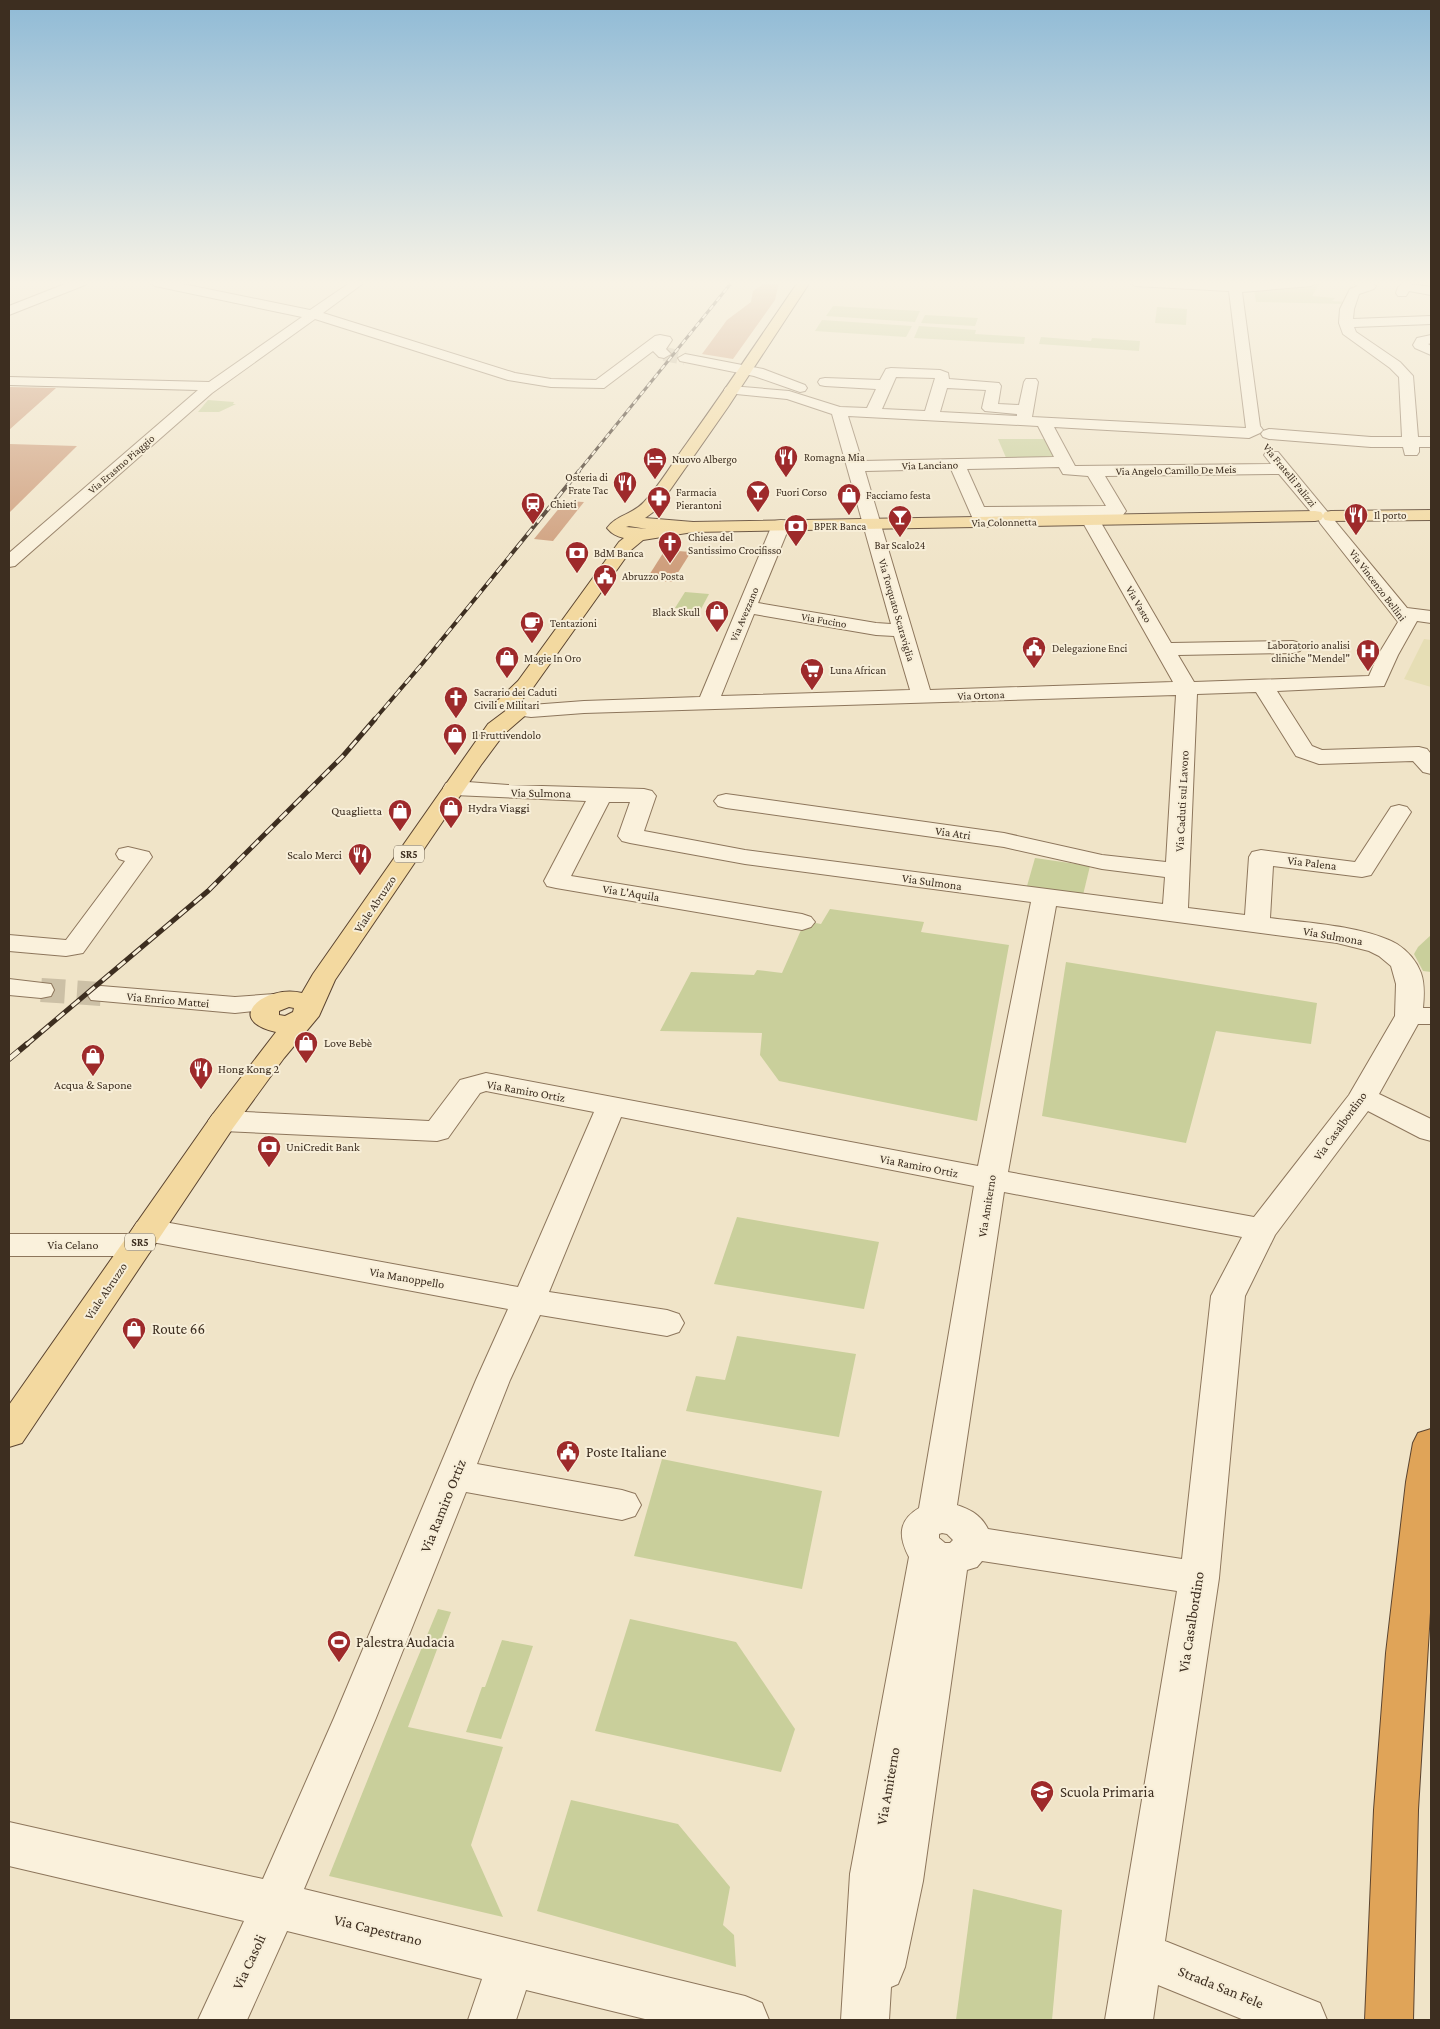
<svg xmlns="http://www.w3.org/2000/svg" width="1440" height="2029" font-family="'Crimson Pro',serif">
<rect width="100%" height="100%" fill="#f0e4c8"/>
<polygon fill="#e6deb5" points="1424,639 1431,640 1431,687 1404,679"/>
<g fill="#c9cf9b">
<polygon points="1321,282 1312,296 1335,298 1332,301 1347,302 1344,304 1256,302 1254,289"/>
<polygon points="833,306 920,311 915,322 826,316"/>
<polygon points="1157,307 1187,309 1186,325 1155,323"/>
<polygon points="925,315 978,318 975,326 921,323"/>
<polygon points="822,320 912,326 906,337 815,331"/>
<polygon points="919,326 976,330 975,334 1025,337 1024,344 914,338"/>
<polygon points="1041,337 1091,341 1092,338 1140,341 1139,351 1039,344"/>
<polygon points="208,400 234,402 233,404 236,404 219,412 198,412"/>
<polygon points="998,439 1046,439 1055,460 1007,460"/>
<polygon points="685,592 709,594 700,611 675,608"/>
<polygon points="1035,858 1090,866 1083,895 1027,886"/>
<polygon points="830,909 924,922 921,932 1009,945 977,1121 779,1081 760,1055 762,1033 660,1031 691,972 754,975 757,970 782,973 805,921 821,924"/>
<polygon points="1431,935 1431,972 1423,971 1414,954 1418,947"/>
<polygon points="1066,962 1317,1003 1311,1044 1216,1031 1186,1143 1042,1116"/>
<polygon points="737,1217 879,1242 864,1309 714,1284"/>
<polygon points="737,1336 856,1354 839,1437 686,1411 696,1376 725,1380"/>
<polygon points="662,1459 822,1491 802,1589 634,1556"/>
<polygon points="438,1609 451,1612 408,1727 503,1747 471,1845 503,1917 329,1876 390,1724"/>
<polygon points="630,1619 736,1642 795,1729 781,1772 595,1731"/>
<polygon points="502,1640 533,1646 501,1739 466,1732 482,1687 485,1687"/>
<polygon points="571,1800 678,1824 730,1887 723,1925 734,1935 736,1967 537,1911"/>
<polygon points="973,1889 1062,1910 1052,2020 956,2020"/>
</g>
<g fill="#cf9f7d">
<polygon points="766,282 779,282 775,300 733,359 702,354 727,320 751,302 753,291"/>
<polygon points="9,387 56,388 9,430"/>
<polygon points="9,444 77,446 9,513"/>
<polygon points="565,501 584,502 553,541 534,539"/>
<polygon points="665,550 691,552 672,582 646,580"/>
</g>
<g fill="none" stroke-linecap="round" stroke-linejoin="round">
<polyline stroke="#ccc0a6" stroke-width="14" stroke-dasharray="14 7" stroke-linecap="butt" points="664,354 685,358"/>
<polyline stroke="#ccc0a6" stroke-width="24" stroke-dasharray="24 12" stroke-linecap="butt" points="41,990 101,994"/>
<g stroke="#8d765c" stroke-width="2">
<g id="minor">
<polygon points="70,282 87,282 85,285 9,315 9,306"/>
<polygon points="149,282 173,282 310,310 351,282 365,282 323,313 515,373 551,379 596,380 655,336 660,335 670,337 672,340 666,349 671,354 664,358 659,357 653,351 604,388 551,387 508,380 315,319 212,393 15,566 9,567 9,553 198,390 9,385 9,377 209,382 302,317 155,286"/>
<path d="M1129,282H1240L1241,284H1245L1317,282L1311,286L1242,292L1260,426L1263,430L1260,433L1249,438L1054,427L1075,466L1271,464L1264,455L1266,452H1278L1407,608L1431,611V623L1417,621L1398,655L1384,686L1277,691L1312,746L1322,750L1419,747L1427,749L1431,754V774L1423,772L1413,761L1319,764L1296,756L1256,692L1197,694L1188,908L1245,915L1249,857L1252,852L1261,850L1355,862L1391,807L1399,805L1407,807L1411,812L1371,875L1362,877L1273,866L1270,918C1307,923 1365,926 1397,944C1408,951 1417,962 1421,973C1425,984 1424,997 1423,1008H1431V1024H1418L1379,1094L1431,1119V1141L1420,1138L1368,1111L1275,1235L1245,1296L1219,1578L1165,1941L1320,2003L1327,2020H1244L1158,1985L1153,2020H1105L1177,1591L982,1561L977,1567L967,1570L923,1881L905,1967L898,1984L891,1987L889,2020H841L850,1874L909,1557C899,1538 897,1521 919,1508L974,1186L621,1117L549,1292L667,1310L679,1314L684,1323L679,1332L667,1336L540,1315L510,1380L477,1464L622,1490L635,1494L641,1505L635,1516L622,1520L466,1492L376,1718L304,1889L745,1996L762,2003L769,2020H649L526,1990L516,2020H468L482,1979L287,1931L247,2020H198L244,1921L9,1866V1822L263,1879L334,1718L476,1380L508,1309L152,1242L154,1245L149,1253L138,1256H9V1234H134L132,1230L137,1222L148,1219L518,1287L594,1112L486,1091L480,1093L448,1138L437,1141L223,1131L213,1128L208,1121L213,1114L223,1111L429,1121L460,1080L486,1073L978,1166L1031,902L745,864L630,843L622,841L618,836L630,802H609L571,876L802,914L811,917L815,922L811,927L802,930L556,888L547,886L544,881L586,801L454,795L446,793L443,788L446,783L454,781L508,785L644,789L652,791L656,796L644,831L745,850L1163,904L1165,877L1102,869L1004,847L726,808L718,806L714,801L718,796L726,794L1004,833L1102,855L1166,862L1176,695L584,713L531,717L523,716L520,711L523,706L531,705L584,701L700,697L772,525L775,521L781,520L787,521L790,525L758,603L876,623L891,624L832,414L787,399L726,393L724,390L726,387L731,386L789,391L840,407L867,408L876,389L825,386L820,385L818,382L820,379L825,378L880,380L886,369L891,368L940,370L948,373L949,379L999,383L1001,386L998,404L1019,405L1024,382L1026,379H1036L1038,382L1032,417L1246,428L1229,291L1135,286ZM896,377L935,378L925,411L882,409ZM947,388L986,390L982,408L985,411L1017,414V416L940,412ZM848,416L1038,426L1054,457L862,461ZM1059,467L1063,474L1088,476L1106,506L984,507L967,469ZM951,469L976,526L982,527L988,526L991,522L989,517L1089,516L1082,521L1173,682L930,690L865,471ZM1279,474L1315,517L1318,518L1320,523L1398,622L1378,655L1369,676L1194,682L1178,655L1293,653L1300,651L1303,647L1300,643L1293,641L1171,643L1100,521L1097,517L1093,516L1123,515L1126,511L1105,476ZM754,614L876,635L894,636L910,690L721,696ZM1056,906L1337,943L1369,951L1379,956L1391,966L1396,984L1395,1016L1349,1095L1254,1217L1008,1172ZM1004,1192L1242,1237L1211,1296L1182,1559L988,1529C981,1515 971,1510 957,1505ZM942,1533L947,1534L953,1540L950,1543H945L939,1538V1534Z"/>
<polygon points="1351,282 1370,282 1376,286 1374,289 1359,294 1354,309 1353,319 1431,316 1431,324 1354,327 1356,332 1400,362 1413,376 1418,437 1431,437 1431,447 1419,447 1419,452 1417,455 1405,455 1403,447 1371,447 1269,439 1263,437 1261,434 1263,431 1269,429 1371,437 1402,437 1399,377 1390,368 1343,334 1339,323 1340,309 1350,289 1358,286"/>
<polygon points="1404,283 1431,287 1431,295 1409,291 1406,296 1398,296 1396,293 1398,287"/>
<polygon points="1431,335 1431,343 1428,344 1431,346 1431,355 1415,348 1413,345 1417,338"/>
<polygon points="685,354 763,369 805,385 807,388 805,391 800,392 754,376 680,361 678,358"/>
<polygon points="128,847 149,852 152,857 83,953 66,956 9,951 9,935 66,940 125,861 119,859 116,854 119,849"/>
<polygon points="9,979 51,984 54,990 51,996 41,998 9,995"/>
<polygon points="101,986 235,997 274,994 284,996 288,1002 284,1008 235,1013 91,1000 87,994 91,988"/>
</g>
</g>
<g stroke="#5b4430" stroke-width="2">
<g id="major">
<path d="M798,282H810L728,407L656,510L645,518L693,522L1315,511L1321,512L1323,515L1325,512L1331,511L1431,510V520L1331,521L1325,520L1323,517L1321,520L1315,521L693,532L643,540L631,550L532,689C522,700 514,711 499,707L495,703L518,681L619,542L624,538C616,536 612,534 607,528C616,515 632,515 644,502C660,485 673,462 687,443C725,390 761,336 798,282ZM629,526L647,529L626,527Z"/>
<path d="M516,708L524,709L527,714L504,734L481,765L335,980L319,1016L284,1058L233,1128L22,1443L9,1447V1405L213,1114L276,1032C222,1020 265,984 302,993L313,974L488,724L508,709ZM289,1007L294,1008L293,1012L285,1016L279,1015V1011Z"/>
</g>
</g>
<g stroke="#5b4430" stroke-width="2">
<polygon id="highway" points="1431,1429 1431,1596 1418,1810 1413,2020 1365,2020 1374,1810 1386,1653 1406,1482 1413,1443 1418,1433"/>
</g>
<use href="#minor" fill="#faf1dc" fill-rule="evenodd"/>
<use href="#major" fill="#f3d9a0" fill-rule="evenodd"/>
<use href="#highway" fill="#e0a458" fill-rule="evenodd"/>
<g stroke="#3d2e20" stroke-width="3">
<polyline id="rail-far3" points="578,472 732,282"/>
</g>
<g stroke="#3d2e20" stroke-width="4">
<polyline id="rail-far2" points="374,720 422,664 579,471"/>
</g>
<g stroke="#3d2e20" stroke-width="5">
<polyline id="rail-far1" points="26,1045 208,891 343,756 375,719"/>
</g>
<g stroke="#3d2e20" stroke-width="6">
<polyline id="rail" points="9,1059 27,1044"/>
</g>
<use href="#rail-far3" stroke="#f7eed8" stroke-width="2" stroke-dasharray="5.5" stroke-linecap="butt"/>
<use href="#rail-far2" stroke="#f7eed8" stroke-width="2.5" stroke-dasharray="8" stroke-linecap="butt"/>
<use href="#rail-far1" stroke="#f7eed8" stroke-width="3" stroke-dasharray="10" stroke-linecap="butt"/>
<use href="#rail" stroke="#f7eed8" stroke-width="4.5" stroke-dasharray="13" stroke-linecap="butt"/>
</g>
<linearGradient id="sky" x2="0" y2="1"><stop stop-color="#8fbad6"/><stop offset="0.5" stop-color="#f8f3e6"/><stop offset="1" stop-color="#f8f3e6" stop-opacity="0"/></linearGradient>
<rect width="1440" height="566" fill="url(#sky)"/>
<defs>
<g id="restaurant-pin" transform="scale(1.25)"><path d="M0 17L-7.5 6A9.5 9.5 0 1 1 7.5 6Z" fill="#9e2a2b" stroke="#f7eed8"/><path d="M-5-6h1v4h1v-4h1v4h1v-4h1v5L-1.5 .5V6h-2V.5L-5-1ZM5-6V6H3V1.5H1.5Q1.5-4 5-6Z" fill="#fff"/></g>
<g id="hotel-pin" transform="scale(1.25)"><path d="M0 17L-7.5 6A9.5 9.5 0 1 1 7.5 6Z" fill="#9e2a2b" stroke="#f7eed8"/><path d="M-6-4.5h1.5V1H6V5H4.5V3h-9V5H-6ZM-4 0a1.8 1.8 0 1 1 3.6 0ZM.5 0V-2.5h3Q6-2.5 6 0Z" fill="#fff"/></g>
<g id="bar-pin" transform="scale(1.25)"><path d="M0 17L-7.5 6A9.5 9.5 0 1 1 7.5 6Z" fill="#9e2a2b" stroke="#f7eed8"/><path d="M-6-5H6L.8 .8V4.5H3.5V6h-7V4.5H-.8V.8Z" fill="#fff"/></g>
<g id="shop-pin" transform="scale(1.25)"><path d="M0 17L-7.5 6A9.5 9.5 0 1 1 7.5 6Z" fill="#9e2a2b" stroke="#f7eed8"/><path d="M-5-2.5h2.3a2.7 3.5 0 0 1 5.4 0H5L5.5 6h-11ZM-1.5-2.5h3a1.5 2.3 0 0 0-3 0Z" fill="#fff"/></g>
<g id="pharmacy-pin" transform="scale(1.25)"><path d="M0 17L-7.5 6A9.5 9.5 0 1 1 7.5 6Z" fill="#9e2a2b" stroke="#f7eed8"/><path d="M-2-6h4v4h4v4h-4v4h-4v-4h-4v-4h4Z" fill="#fff"/></g>
<g id="station-pin" transform="scale(1.25)"><path d="M0 17L-7.5 6A9.5 9.5 0 1 1 7.5 6Z" fill="#9e2a2b" stroke="#f7eed8"/><path d="M-3-6H3Q5-6 5-4V2Q5 4 3 4L4.5 6H3L1.5 4h-3L-3 6H-4.5L-3 4Q-5 4-5 2V-4Q-5-6-3-6ZM-3.5-4v3h7v-3ZM-3.5 1v1.5H-2V1ZM2 1v1.5H3.5V1Z" fill="#fff"/></g>
<g id="bank-pin" transform="scale(1.25)"><path d="M0 17L-7.5 6A9.5 9.5 0 1 1 7.5 6Z" fill="#9e2a2b" stroke="#f7eed8"/><path d="M-6-4H6V4H-6ZM0-2.3a2.3 2.3 0 1 0 0 4.6a2.3 2.3 0 1 0 0-4.6Z" fill="#fff"/></g>
<g id="church-pin" transform="scale(1.25)"><path d="M0 17L-7.5 6A9.5 9.5 0 1 1 7.5 6Z" fill="#9e2a2b" stroke="#f7eed8"/><path d="M-1.2-6h2.4v3.5h3.3v2.4h-3.3V6h-2.4V-.1h-3.3v-2.4h3.3Z" fill="#fff"/></g>
<g id="civic-pin" transform="scale(1.25)"><path d="M0 17L-7.5 6A9.5 9.5 0 1 1 7.5 6Z" fill="#9e2a2b" stroke="#f7eed8"/><path d="M-.6-6.5H3V-4.5H.6V-3L4-1V1h2V6H-6V1h2V-1L-.6-3ZM-1.2 2.5V6h2.4V2.5Z" fill="#fff"/></g>
<g id="cafe-pin" transform="scale(1.25)"><path d="M0 17L-7.5 6A9.5 9.5 0 1 1 7.5 6Z" fill="#9e2a2b" stroke="#f7eed8"/><path d="M-5.5-4.5H6V0H3Q3 3.5 0 3.5H-2.5Q-5.5 3.5-5.5 0ZM3-3.2v2h1.7v-2ZM-6 4.5H4V6H-6Z" fill="#fff"/></g>
<g id="hospital-pin" transform="scale(1.25)"><path d="M0 17L-7.5 6A9.5 9.5 0 1 1 7.5 6Z" fill="#9e2a2b" stroke="#f7eed8"/><path d="M-5-5h3v3.5h4V-5h3V5h-3V1.5h-4V5h-3Z" fill="#fff"/></g>
<g id="supermarket-pin" transform="scale(1.25)"><path d="M0 17L-7.5 6A9.5 9.5 0 1 1 7.5 6Z" fill="#9e2a2b" stroke="#f7eed8"/><path d="M-6-5.5h2.5l.6 2H6L4.5 2H-2.5L-4.4-4H-6ZM-1.5 3.2a1.3 1.3 0 1 0 .1 0ZM3 3.2a1.3 1.3 0 1 0 .1 0Z" fill="#fff"/></g>
<g id="stadium-pin" transform="scale(1.25)"><path d="M0 17L-7.5 6A9.5 9.5 0 1 1 7.5 6Z" fill="#9e2a2b" stroke="#f7eed8"/><path d="M0-5a6.5 5 0 1 0 0 10a6.5 5 0 1 0 0-10ZM-3.5-1.8h7v3.6h-7Z" fill="#fff"/></g>
<g id="school-pin" transform="scale(1.25)"><path d="M0 17L-7.5 6A9.5 9.5 0 1 1 7.5 6Z" fill="#9e2a2b" stroke="#f7eed8"/><path d="M0-5L7-2L0 1L-7-2ZM-4 1L0 2.5L4 1V4Q0 6-4 4Z" fill="#fff"/></g>
</defs>
<g fill-rule="evenodd">
<use href="#restaurant-pin" x="786" y="457"/>
<use href="#hotel-pin" x="655" y="459"/>
<use href="#restaurant-pin" x="625" y="483"/>
<use href="#bar-pin" x="758" y="492"/>
<use href="#shop-pin" x="849" y="495"/>
<use href="#pharmacy-pin" x="659" y="498"/>
<use href="#station-pin" x="533" y="504"/>
<use href="#restaurant-pin" x="1356" y="515"/>
<use href="#bar-pin" x="900" y="517"/>
<use href="#bank-pin" x="796" y="526"/>
<use href="#church-pin" x="670" y="543"/>
<use href="#bank-pin" x="577" y="553"/>
<use href="#civic-pin" x="605" y="576"/>
<use href="#shop-pin" x="717" y="612"/>
<use href="#cafe-pin" x="532" y="623"/>
<use href="#civic-pin" x="1034" y="648"/>
<use href="#hospital-pin" x="1368" y="651"/>
<use href="#shop-pin" x="507" y="658"/>
<use href="#supermarket-pin" x="812" y="670"/>
<use href="#church-pin" x="456" y="698"/>
<use href="#shop-pin" x="455" y="735"/>
<use href="#shop-pin" x="451" y="808"/>
<use href="#shop-pin" x="400" y="811"/>
<use href="#restaurant-pin" x="360" y="855"/>
<use href="#shop-pin" x="306" y="1043"/>
<use href="#shop-pin" x="93" y="1056"/>
<use href="#restaurant-pin" x="201" y="1069"/>
<use href="#bank-pin" x="269" y="1147"/>
<use href="#shop-pin" x="134" y="1329"/>
<use href="#civic-pin" x="568" y="1452"/>
<use href="#stadium-pin" x="339" y="1642"/>
<use href="#school-pin" x="1042" y="1792"/>
</g>
<g text-anchor="middle" dominant-baseline="central" stroke-width="4" stroke-linejoin="round" paint-order="stroke">
<g font-size="11" fill="#3d2e20" stroke="#f7eed8" text-anchor="start">
<text x="804" y="457">Romagna Mia</text>
<text x="672" y="459">Nuovo Albergo</text>
<text x="608" y="477" text-anchor="end">Osteria di<tspan x="608" dy="13">Frate Tac</tspan></text>
<text x="676" y="492">Farmacia<tspan x="676" dy="13">Pierantoni</tspan></text>
<text x="776" y="492">Fuori Corso</text>
<text x="866" y="495">Facciamo festa</text>
<text x="550" y="504">Chieti</text>
<text x="1374" y="515">Il porto</text>
<text x="814" y="526">BPER Banca</text>
<text x="688" y="537">Chiesa del<tspan x="688" dy="13">Santissimo Crocifisso</tspan></text>
<text x="900" y="545" text-anchor="middle">Bar Scalo24</text>
<text x="594" y="553">BdM Banca</text>
<text x="622" y="576">Abruzzo Posta</text>
<text x="700" y="612" text-anchor="end">Black Skull</text>
<text x="550" y="623">Tentazioni</text>
<text x="1350" y="645" text-anchor="end">Laboratorio analisi<tspan x="1350" dy="13">cliniche "Mendel"</tspan></text>
<text x="1052" y="648">Delegazione Enci</text>
<text x="524" y="658">Magie In Oro</text>
<text x="830" y="670">Luna African</text>
<text x="474" y="692">Sacrario dei Caduti<tspan x="474" dy="13">Civili e Militari</tspan></text>
<text x="472" y="735">Il Fruttivendolo</text>
</g>
<g font-size="11" fill="#3d2e20" stroke="#f7eed8">
<text transform="translate(121 464) rotate(-41)">Via Erasmo Piaggio</text>
<text transform="translate(930 465) rotate(-1)">Via Lanciano</text>
<text transform="translate(1176 470) rotate(-1)">Via Angelo Camillo De Meis</text>
<text transform="translate(1290 475) rotate(51)">Via Fratelli Palizzi</text>
<text transform="translate(1004 522) rotate(-1)">Via Colonnetta</text>
<text transform="translate(1378 585) rotate(53)">Via Vincenzo Bellini</text>
<text transform="translate(1139 604) rotate(60)">Via Vasto</text>
<text transform="translate(897 610) rotate(74)">Via Torquato Scaraviglia</text>
<text transform="translate(744 614) rotate(-67)">Via Avezzano</text>
<text transform="translate(824 620) rotate(10)">Via Fucino</text>
<text transform="translate(981 695) rotate(-2)">Via Ortona</text>
</g>
<g fill="#f7eed8" stroke="#756857" stroke-width="1">
<rect x="394" y="845.5" width="30" height="17" rx="4"/>
<rect x="125" y="1233.5" width="30" height="17" rx="4"/>
</g>
<g font-size="11" font-weight="bold" fill="#3d2e20">
<text x="409" y="854">SR5</text>
<text x="140" y="1242">SR5</text>
</g>
<g font-size="12" fill="#3d2e20" stroke="#f7eed8">
<text transform="translate(541 793) rotate(1)">Via Sulmona</text>
<text transform="translate(1182 801) rotate(-87)">Via Caduti sul Lavoro</text>
<text transform="translate(953 833) rotate(8)">Via Atri</text>
<text transform="translate(1312 863) rotate(7)">Via Palena</text>
<text transform="translate(932 882) rotate(8)">Via Sulmona</text>
<text transform="translate(631 893) rotate(9)">Via L'Aquila</text>
<text transform="translate(375 904) rotate(-56)">Viale Abruzzo</text>
<text transform="translate(1333 936) rotate(10)">Via Sulmona</text>
<text transform="translate(168 1000) rotate(5)">Via Enrico Mattei</text>
<text transform="translate(526 1091) rotate(10)">Via Ramiro Ortiz</text>
<text transform="translate(1340 1126) rotate(-54)">Via Casalbordino</text>
<text transform="translate(919 1166) rotate(11)">Via Ramiro Ortiz</text>
<text transform="translate(987 1206) rotate(-81)">Via Amiterno</text>
<text x="73" y="1245">Via Celano</text>
<text transform="translate(407 1278) rotate(10)">Via Manoppello</text>
<text transform="translate(106 1291) rotate(-56)">Viale Abruzzo</text>
</g>
<g font-size="12" fill="#3d2e20" stroke="#f7eed8" text-anchor="start">
<text x="468" y="808">Hydra Viaggi</text>
<text x="382" y="811" text-anchor="end">Quaglietta</text>
<text x="342" y="855" text-anchor="end">Scalo Merci</text>
<text x="324" y="1043">Love Bebè</text>
<text x="218" y="1069">Hong Kong 2</text>
<text x="93" y="1085" text-anchor="middle">Acqua &amp; Sapone</text>
<text x="286" y="1147">UniCredit Bank</text>
</g>
<g font-size="15" fill="#3d2e20" stroke="#f7eed8" text-anchor="start">
<text x="152" y="1329">Route 66</text>
<text x="586" y="1452">Poste Italiane</text>
<text x="356" y="1642">Palestra Audacia</text>
<text x="1060" y="1792">Scuola Primaria</text>
</g>
<g font-size="15" fill="#3d2e20" stroke="#f7eed8">
<text transform="translate(443 1506) rotate(-68)">Via Ramiro Ortiz</text>
<text transform="translate(1191 1622) rotate(-81)">Via Casalbordino</text>
<text transform="translate(888 1786) rotate(-80)">Via Amiterno</text>
<text transform="translate(378 1930) rotate(14)">Via Capestrano</text>
<text transform="translate(249 1962) rotate(-65)">Via Casoli</text>
<text transform="translate(1221 1987) rotate(22)">Strada San Fele</text>
</g>
</g>
<rect width="1440" height="2029" fill="none" stroke="#3d2e20" stroke-width="20"/>
</svg>
